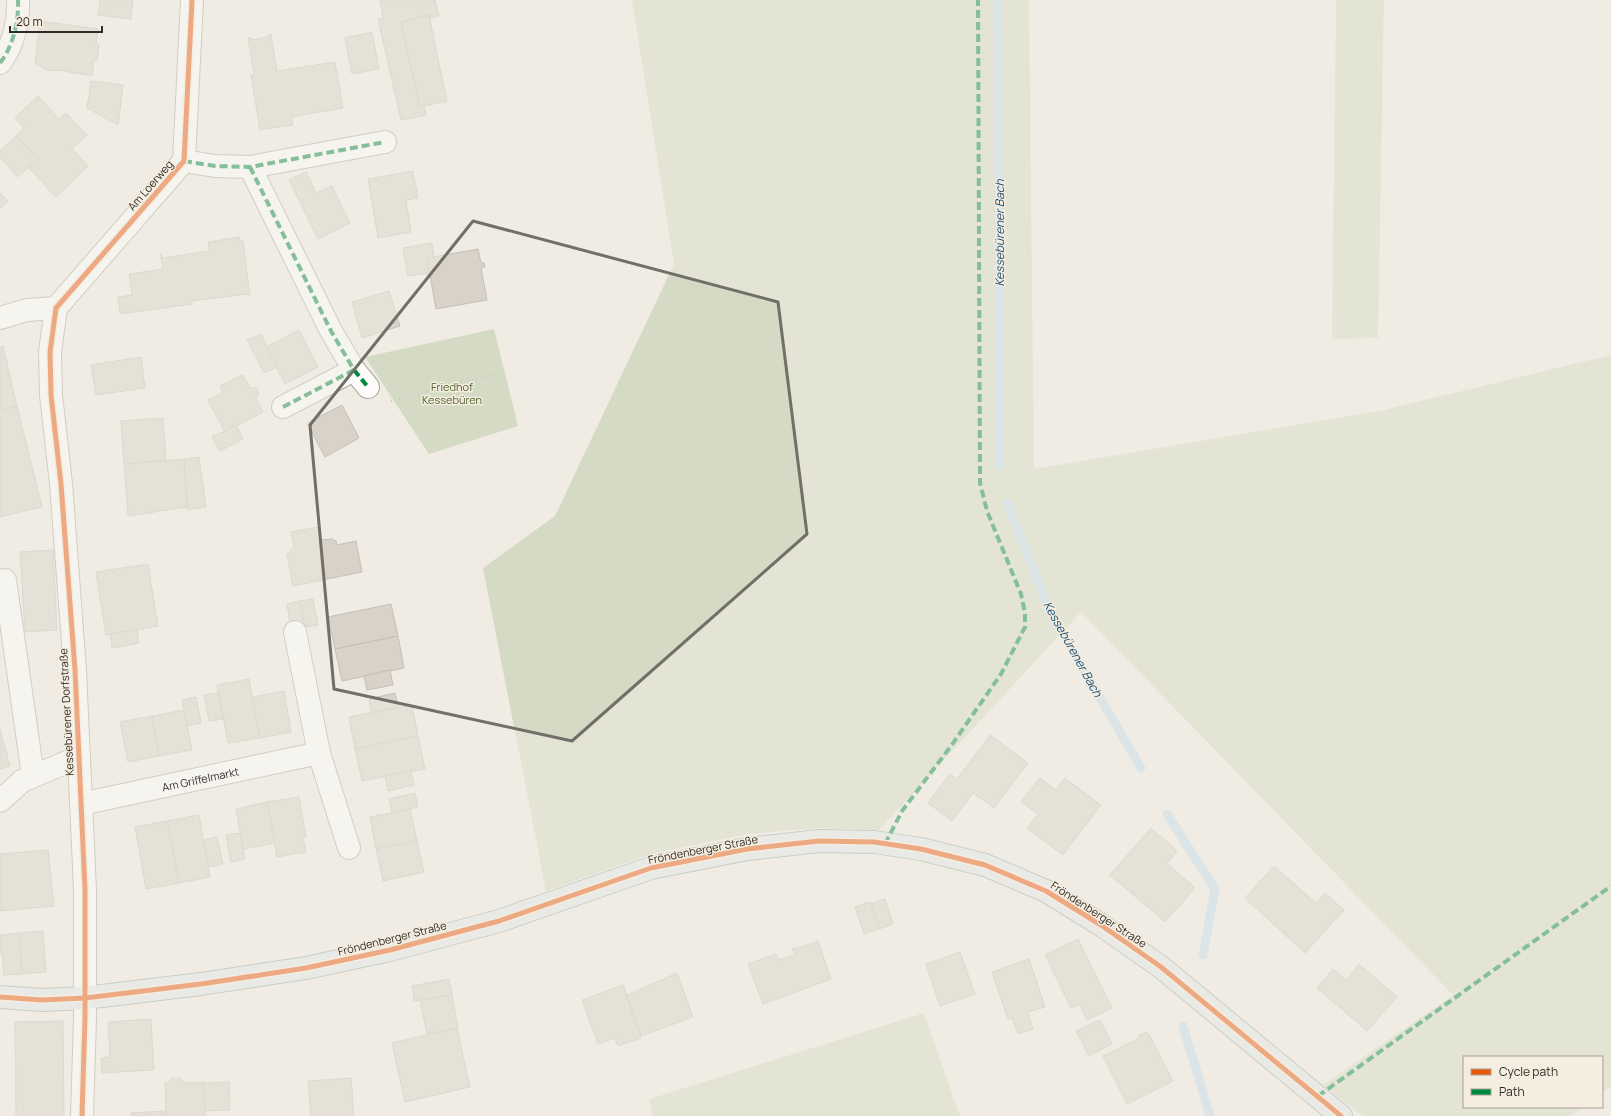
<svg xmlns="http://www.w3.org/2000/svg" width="1611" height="1116" font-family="Manrope,sans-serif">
<rect width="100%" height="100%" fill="#f0ece4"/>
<g fill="#d4dac4">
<polygon points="632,0 1029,0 1034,469 1379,411 1611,355 1611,1086 1602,1093 1602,1057 1464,1057 1464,1107 1582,1107 1570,1116 1363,1116 1323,1085 1453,995 1081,612 879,830 819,828 748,834 651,854 546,891 483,568 555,516 674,264"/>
<polygon points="1336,0 1384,0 1378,338 1332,339"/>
<polygon points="494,329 518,426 429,454 365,357"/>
<polygon points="924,1013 960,1116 652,1116 649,1099"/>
</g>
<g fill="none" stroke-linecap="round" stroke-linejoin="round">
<g stroke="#c2daec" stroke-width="9">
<polyline points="998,0 1000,466"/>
<polyline points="1007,503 1050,612 1141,768"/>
<polyline points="1167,814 1215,889 1203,955"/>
<polyline points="1183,1026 1210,1116"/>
</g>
</g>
<g fill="#d8d2c8" stroke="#c3c0ba">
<polygon points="100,0 133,0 131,19 98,15"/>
<polygon points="380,0 435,0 439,16 430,18 429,15 401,22 420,107 424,106 426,115 401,120 378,19 383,18"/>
<polygon points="429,15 447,101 420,107 401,22"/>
<polygon points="40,21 98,29 96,44 99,45 97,61 94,60 92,76 58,70 48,71 35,63"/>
<polygon points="372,32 379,69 352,74 345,38"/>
<polygon points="271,34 277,71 335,62 343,108 291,117 293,125 260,130 251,75 254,75 248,38 251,38 251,40 268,37 268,35"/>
<polygon points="91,81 123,85 118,125 87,108"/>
<polygon points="38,96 59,119 66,113 87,135 72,149 88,166 56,197 29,168 38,159 16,136 24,128 15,118"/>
<polygon points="16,136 38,159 18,177 0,158 0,151"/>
<polygon points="413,171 418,198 406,200 411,232 378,238 368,179"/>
<polygon points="306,172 316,193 332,186 350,223 318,239 289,180"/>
<polygon points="0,193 8,201 0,209"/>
<polygon points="240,237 240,241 243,241 250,296 248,294 192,301 192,304 120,314 118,297 132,295 129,274 163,269 160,253 163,258 209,251 208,242"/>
<polygon points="432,243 434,257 427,258 430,273 408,276 403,248"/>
<polygon points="478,249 481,263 484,263 485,267 481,268 487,300 436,309 427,258"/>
<polygon points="389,291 400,326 362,338 352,302"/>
<polygon points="299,330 318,367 285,384 266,347"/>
<polygon points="261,334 277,367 264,373 247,340"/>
<polygon points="3,346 17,406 0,411 0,347"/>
<polygon points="141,357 145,388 96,395 91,365"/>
<polygon points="243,375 250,388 256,388 258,391 259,394 256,399 263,412 225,432 208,400 223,392 220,386"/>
<polygon points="342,405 359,438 325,457 307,423"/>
<polygon points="17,406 42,507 0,517 0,411"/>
<polygon points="163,418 166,460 124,464 121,421"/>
<polygon points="236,425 243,439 220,451 212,437"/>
<polygon points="199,457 206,507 187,510 184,459"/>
<polygon points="184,459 187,507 128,516 124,464"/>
<polygon points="318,527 320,540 332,539 336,541 337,545 356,541 362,572 293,586 287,555 294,547 291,532"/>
<polygon points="53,550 57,630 25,632 20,552"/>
<polygon points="148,564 158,626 106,635 96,572"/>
<polygon points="313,599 318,625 305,627 300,601"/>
<polygon points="300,601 305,627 291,630 287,604"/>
<polygon points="391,604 398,636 335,649 328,617"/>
<polygon points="137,630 139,643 112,648 110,634"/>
<polygon points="398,636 404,668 342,681 335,649"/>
<polygon points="390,670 393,685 367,690 364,676"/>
<polygon points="249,679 260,738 228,743 217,685"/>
<polygon points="284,691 291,732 260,738 252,697"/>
<polygon points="218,693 223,719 209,721 204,695"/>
<polygon points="395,693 398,707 371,713 369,699"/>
<polygon points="196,697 201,723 187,726 182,700"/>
<polygon points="412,705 418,736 355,749 349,717"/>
<polygon points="184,710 192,750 159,756 152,716"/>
<polygon points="152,716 159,756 128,762 120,722"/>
<polygon points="0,729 10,766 0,769"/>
<polygon points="990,735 1028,763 994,808 973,793 952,821 928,803 950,774 957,779"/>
<polygon points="418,736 425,769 362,781 355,749"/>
<polygon points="411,771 414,785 388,791 385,776"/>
<polygon points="1040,778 1056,790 1065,778 1101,805 1063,855 1027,828 1038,814 1021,802"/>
<polygon points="415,793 418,807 392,813 389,799"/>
<polygon points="299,797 306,837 303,838 306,852 277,857 267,802"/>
<polygon points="267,802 275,843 243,849 236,809"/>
<polygon points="410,809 417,841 376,849 370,817"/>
<polygon points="199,815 210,877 179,883 167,821"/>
<polygon points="167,821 179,883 146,889 135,827"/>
<polygon points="1151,828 1177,851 1167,863 1195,888 1165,922 1110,875"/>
<polygon points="240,833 245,859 231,862 226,835"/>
<polygon points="217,837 223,864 209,867 204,840"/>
<polygon points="417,841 424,872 383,881 376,849"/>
<polygon points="48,850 54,906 0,911 0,854"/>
<polygon points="1274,866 1316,903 1325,893 1344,910 1305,953 1245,898"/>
<polygon points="885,899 893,924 879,929 870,904"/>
<polygon points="870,902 879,929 864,934 855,907"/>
<polygon points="43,931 46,972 22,974 19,933"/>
<polygon points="19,933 22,974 4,975 2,953 0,953 1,935"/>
<polygon points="1078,939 1112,1008 1087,1020 1079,1004 1071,1008 1045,955"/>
<polygon points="818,941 831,979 763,1004 748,964 776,954 779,960 795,955 792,948 795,949"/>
<polygon points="960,952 975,994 940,1006 926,964"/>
<polygon points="1029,959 1045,1007 1028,1012 1033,1029 1018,1034 1012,1018 1008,1019 992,972"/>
<polygon points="1359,964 1397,997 1367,1031 1317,988 1333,969 1346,980"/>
<polygon points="677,973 693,1017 641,1036 623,985 627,995"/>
<polygon points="449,979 452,995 414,1001 412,986"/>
<polygon points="623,985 641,1038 618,1046 615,1038 598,1044 582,1000"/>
<polygon points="452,995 458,1028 427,1034 420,1000"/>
<polygon points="151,1019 154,1070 102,1073 101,1058 110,1057 108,1022"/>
<polygon points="1100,1020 1112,1044 1089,1056 1076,1031"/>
<polygon points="63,1021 64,1116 16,1116 15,1022"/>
<polygon points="457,1028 470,1087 405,1102 392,1043"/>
<polygon points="1146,1032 1148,1034 1149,1034 1173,1081 1127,1104 1103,1056 1139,1038 1138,1036"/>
<polygon points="172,1078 180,1078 183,1082 187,1083 204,1082 205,1116 166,1116 165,1083 169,1083"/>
<polygon points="351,1078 354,1116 311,1116 308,1081"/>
<polygon points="229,1082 230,1110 205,1111 203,1083"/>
<polygon points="166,1111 166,1116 131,1116 131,1113"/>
</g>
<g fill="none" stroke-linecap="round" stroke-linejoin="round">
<g stroke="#aaa6a0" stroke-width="24">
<g id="minor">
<path d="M0,63C13,46 19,22 18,0"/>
<polyline points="184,161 215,166 250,167 385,142"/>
<polyline points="250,167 331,331 354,370 368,387"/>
<polyline points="56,308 50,352 51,395 61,484 75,670 85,890 85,1017 82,1116"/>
<polyline points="0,318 27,310 56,308 184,161 192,0"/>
<polyline points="283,407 354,370"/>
<polyline points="5,580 33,776"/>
<polyline points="295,632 319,753 349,848"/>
<polyline points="0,801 22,781 79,757"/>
<path id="s1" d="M81,804L319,753"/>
</g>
</g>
<g stroke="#9ba7a4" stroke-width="24">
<polyline id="major" points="0,997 42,1000 85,998 201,984 306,968 390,950 499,921 651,868 747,849 819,841 874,842 921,849 985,865 1046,891 1101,925 1161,967 1341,1116"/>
</g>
<g stroke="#cdcbc9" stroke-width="2.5" stroke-dasharray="1 3" stroke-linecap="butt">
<polyline points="455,385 460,404"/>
<polyline points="391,401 496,374"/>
</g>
<use href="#minor" stroke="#fdfcfb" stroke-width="22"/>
<use href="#major" stroke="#dfe7e6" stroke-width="22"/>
<g stroke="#00873e" stroke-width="4" stroke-dasharray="8 4" stroke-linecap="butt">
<path d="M0,63C13,46 19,22 18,0"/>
<polyline points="184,161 215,166 250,167 385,142"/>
<polyline points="250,167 331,331 354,370 368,387"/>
<polyline points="283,407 354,370"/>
<polyline points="885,844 902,811 951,746 1001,674 1025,627 1025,613 1021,594 987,511 980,483 978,0"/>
<polyline points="1318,1096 1611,886"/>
</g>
<g stroke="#f5eddf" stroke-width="8">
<g id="cycleway">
<polyline points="0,997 42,1000 85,998 201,984 306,968 390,950 499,921 651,868 747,849 819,841 874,842 921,849 985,865 1046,891 1101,925 1161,967 1341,1116"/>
<polyline points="82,1116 85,1017 85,890 75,670 61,484 51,395 50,352 56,308 184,161 192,0"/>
</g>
</g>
<use href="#cycleway" stroke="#e8590c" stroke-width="5"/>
</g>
<path d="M0 0H1611V1116H0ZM473,221L778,302L807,534L572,741L334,689L310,425Z" fill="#f0ece4" fill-opacity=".55" fill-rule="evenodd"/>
<path fill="none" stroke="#726f68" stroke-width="3" stroke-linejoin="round" d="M473,221L778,302L807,534L572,741L334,689L310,425Z"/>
<g text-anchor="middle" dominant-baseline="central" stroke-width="3" stroke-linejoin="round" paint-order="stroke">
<g font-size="11" fill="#2e2b26" stroke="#f5eddf">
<text transform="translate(150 185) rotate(-49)">Am Loerweg</text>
<text transform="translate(66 712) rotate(-93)">Kessebürener Dorfstraße</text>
<text stroke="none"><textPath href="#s1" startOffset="122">Am Griffelmarkt</textPath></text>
<text transform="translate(703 849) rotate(-11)">Fröndenberger Straße</text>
<text transform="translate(1099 914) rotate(33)">Fröndenberger Straße</text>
<text transform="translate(392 938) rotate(-14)">Fröndenberger Straße</text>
</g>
<g font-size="11" fill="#4c6028" stroke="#f5eddf">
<text x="452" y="386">Friedhof<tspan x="452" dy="13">Kessebüren</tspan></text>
</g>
<g font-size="12" font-style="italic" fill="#1d547a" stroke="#f5eddf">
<text transform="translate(999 233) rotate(-90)">Kessebürener Bach</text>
<text transform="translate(1073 649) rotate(61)">Kessebürener Bach</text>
</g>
</g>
<rect x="1463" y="1056" width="140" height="52" fill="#f5eddf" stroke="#a59f95"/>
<rect x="1471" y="1069" width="20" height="6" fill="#e8590c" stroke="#a59f95"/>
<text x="1499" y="1076" font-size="12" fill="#2e2b26">Cycle path</text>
<rect x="1471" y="1089" width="20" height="6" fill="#00873e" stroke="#a59f95"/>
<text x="1499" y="1096" font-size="12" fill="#2e2b26">Path</text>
<path d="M10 26v6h92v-6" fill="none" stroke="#2e2b26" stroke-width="2"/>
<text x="16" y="26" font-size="12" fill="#2e2b26" stroke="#f5eddf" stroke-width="3" paint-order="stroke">20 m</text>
</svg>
